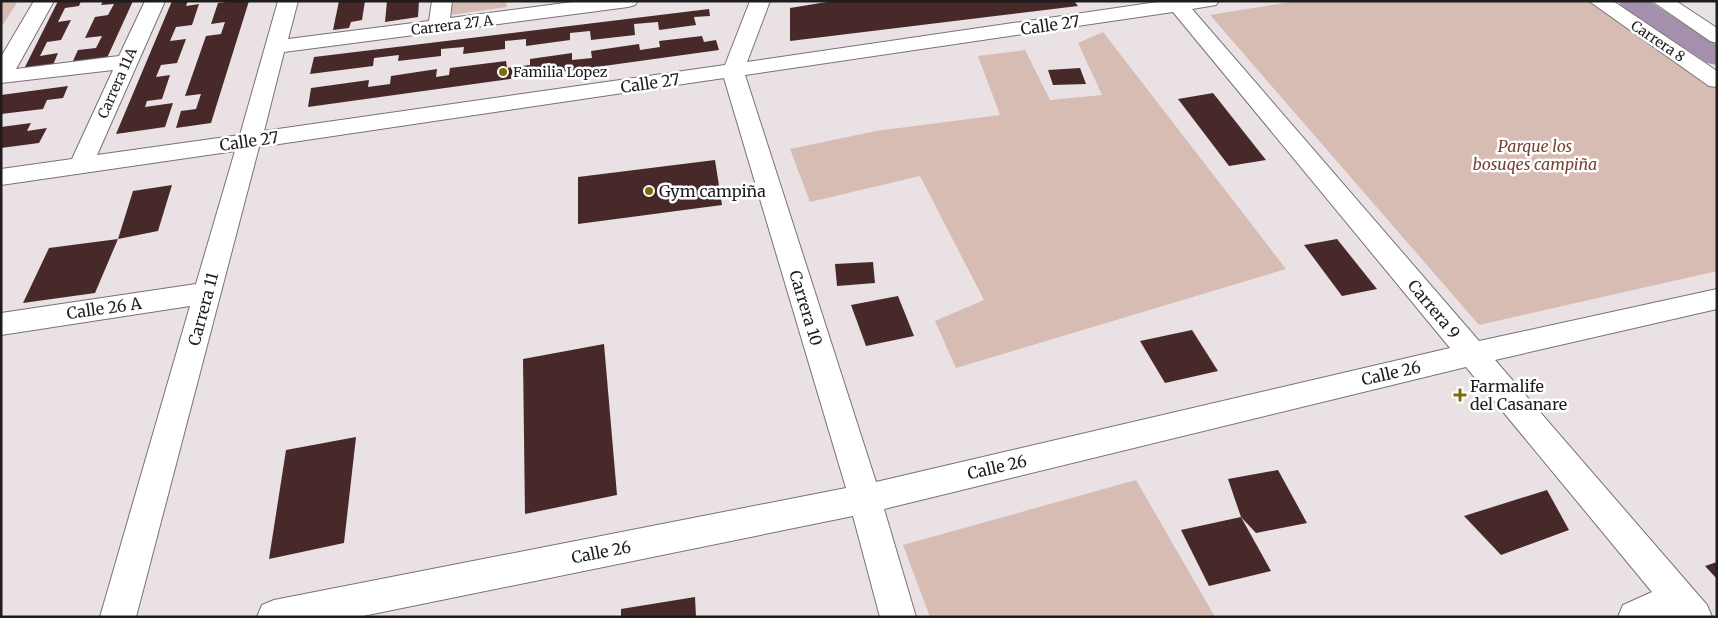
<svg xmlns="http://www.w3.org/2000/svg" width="1718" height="618" font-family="Merriweather,serif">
<rect width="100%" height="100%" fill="#e9e1e4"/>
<g fill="#d7bcb3">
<polygon points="1,1 18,1 1,28"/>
<polygon points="451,1 506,1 507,7 450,15"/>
<polygon points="1296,1 1596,1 1717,88 1717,271 1479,325 1210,15"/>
<polygon points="1103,32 1286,269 956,368 935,321 984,300 920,176 810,202 790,149 876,131 1000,115 978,56 1025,50 1050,100 1102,95 1078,43"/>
<polygon points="1136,480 1215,617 930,617 903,545"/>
</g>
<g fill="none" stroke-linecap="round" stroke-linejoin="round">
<polygon fill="#a48fac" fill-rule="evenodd" points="1618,1 1649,1 1717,45 1717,65 1707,63 1622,7"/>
</g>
<g fill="#482929">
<polygon points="58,1 81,1 79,6 65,8 58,22 71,20 61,40 47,42 40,56 58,53 53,65 24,69"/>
<polygon points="103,1 133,1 107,58 72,63 78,50 96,48 102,36 85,38 95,17 108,15 114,4 101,5"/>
<polygon points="172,1 188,1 186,6 199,4 192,25 176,27 170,41 186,39 177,63 161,65 156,77 170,75 162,99 147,101 145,107 173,103 165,127 116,134"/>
<polygon points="235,1 249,1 211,123 176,128 181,111 196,109 201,94 185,96 206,36 221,34 225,22 211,24 218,3"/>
<polygon points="339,1 365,1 362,20 351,22 349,28 333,30"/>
<polygon points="387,1 419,1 418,17 385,22"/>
<polygon points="833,1 1074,1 1078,6 790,41 790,8"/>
<polygon points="709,9 710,16 694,17 696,25 659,30 658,22 634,24 635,35 591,40 590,31 570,33 570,40 526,46 526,39 505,41 505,49 463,54 464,47 441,49 441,56 398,61 399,55 374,58 373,66 310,74 314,57"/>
<polygon points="702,36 704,42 716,40 719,50 308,107 311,88 369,80 368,87 390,84 391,76 437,69 436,77 449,75 450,68 506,61 507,68 530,65 530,59 572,53 572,60 592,58 591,51 639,44 640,50 660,47 659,41"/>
<polygon points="1080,68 1086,84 1053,85 1048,70"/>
<polygon points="68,86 63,98 47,100 43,109 1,114 1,95"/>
<polygon points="1213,93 1266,160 1229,166 1178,99"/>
<polygon points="31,123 27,131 47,128 39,143 1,148 1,127"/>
<polygon points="715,160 722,205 578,224 578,177"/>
<polygon points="172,185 158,231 118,239 133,191"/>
<polygon points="118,239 95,293 23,303 49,248"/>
<polygon points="1337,239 1377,289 1342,296 1304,245"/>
<polygon points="873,262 875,283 837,286 835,264"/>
<polygon points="898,296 914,336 866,346 851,305"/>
<polygon points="1192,330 1218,371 1165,383 1140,341"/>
<polygon points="604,344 617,495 525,514 523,359"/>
<polygon points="356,437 344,543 269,559 286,450"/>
<polygon points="1278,470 1307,523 1256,533 1241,517 1228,479"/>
<polygon points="1547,490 1569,530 1501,555 1464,516"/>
<polygon points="1241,517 1271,571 1209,586 1181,530"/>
<polygon points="1717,562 1717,579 1705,566"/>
<polygon points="695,597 696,617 621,617 621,609"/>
</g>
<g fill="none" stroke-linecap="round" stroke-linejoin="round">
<g stroke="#797274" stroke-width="2">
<g id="street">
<path d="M34,1H54L16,69L119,56L145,1H165L97,155L240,135L278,1H298L288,39L429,21L432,1H452L450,18L580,1H638L635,5L628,7L284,52L264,131L725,65L750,1H770L747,62L1164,1H1219L1216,5L1192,9L1479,341L1717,289V309L1495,360L1707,605L1712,617H1618L1623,605L1652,592L1466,367L884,509L916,617H880L853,516L358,617H257L262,605L274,600L846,488L724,78L259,147L136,617H100L190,306L1,335V313L196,284L235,151L1,185V169L72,159L113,70L1,83V57ZM1173,12L1450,348L876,482L745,75Z"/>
<polygon points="1589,1 1613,1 1717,71 1717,87 1709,86"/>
<polygon points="1652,1 1676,1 1717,28 1717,43 1710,41"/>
</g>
</g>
<use href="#street" fill="#fff" fill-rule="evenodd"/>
</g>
<g fill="#7a6e0b" stroke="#fff" stroke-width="2">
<circle cx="503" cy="72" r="5"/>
<circle cx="649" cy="191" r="5"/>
<path d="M1457.5 387.5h5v5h5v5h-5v5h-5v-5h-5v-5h5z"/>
</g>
<g text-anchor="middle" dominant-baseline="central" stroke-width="5" stroke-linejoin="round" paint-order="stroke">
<g font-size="14" fill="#1e1c1c" stroke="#fff">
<text transform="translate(452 25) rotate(-7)">Carrera 27 A</text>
<text transform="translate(1658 41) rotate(34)">Carrera 8</text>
<text transform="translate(117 83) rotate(-66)">Carrera 11A</text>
</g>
<g font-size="14" fill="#1e1c1c" stroke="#fff" text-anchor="start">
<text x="513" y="72">Familia Lopez</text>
</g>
<g font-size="16" fill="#1e1c1c" stroke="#fff">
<text transform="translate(1050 25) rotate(-8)">Calle 27</text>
<text transform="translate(650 83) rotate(-8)">Calle 27</text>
<text transform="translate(249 141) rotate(-8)">Calle 27</text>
<text transform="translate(104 308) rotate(-8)">Calle 26 A</text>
<text transform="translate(806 308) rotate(73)">Carrera 10</text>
<text transform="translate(203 309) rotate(-75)">Carrera 11</text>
<text transform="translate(1434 309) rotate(50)">Carrera 9</text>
<text transform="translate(1391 373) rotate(-13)">Calle 26</text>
<text transform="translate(997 467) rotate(-13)">Calle 26</text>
<text transform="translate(601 552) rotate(-11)">Calle 26</text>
</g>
<g font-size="16" font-style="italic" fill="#774332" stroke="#fff">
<text x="1535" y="146">Parque los<tspan x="1535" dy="18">bosuqes campiña</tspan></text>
</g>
<g font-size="16" fill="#1e1c1c" stroke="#fff" text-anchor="start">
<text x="659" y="191">Gym campiña</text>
<text x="1470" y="386">Farmalife<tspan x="1470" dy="18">del Casanare</tspan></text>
</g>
</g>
<rect width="1718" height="618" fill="none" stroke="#1e1c1c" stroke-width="5"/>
</svg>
